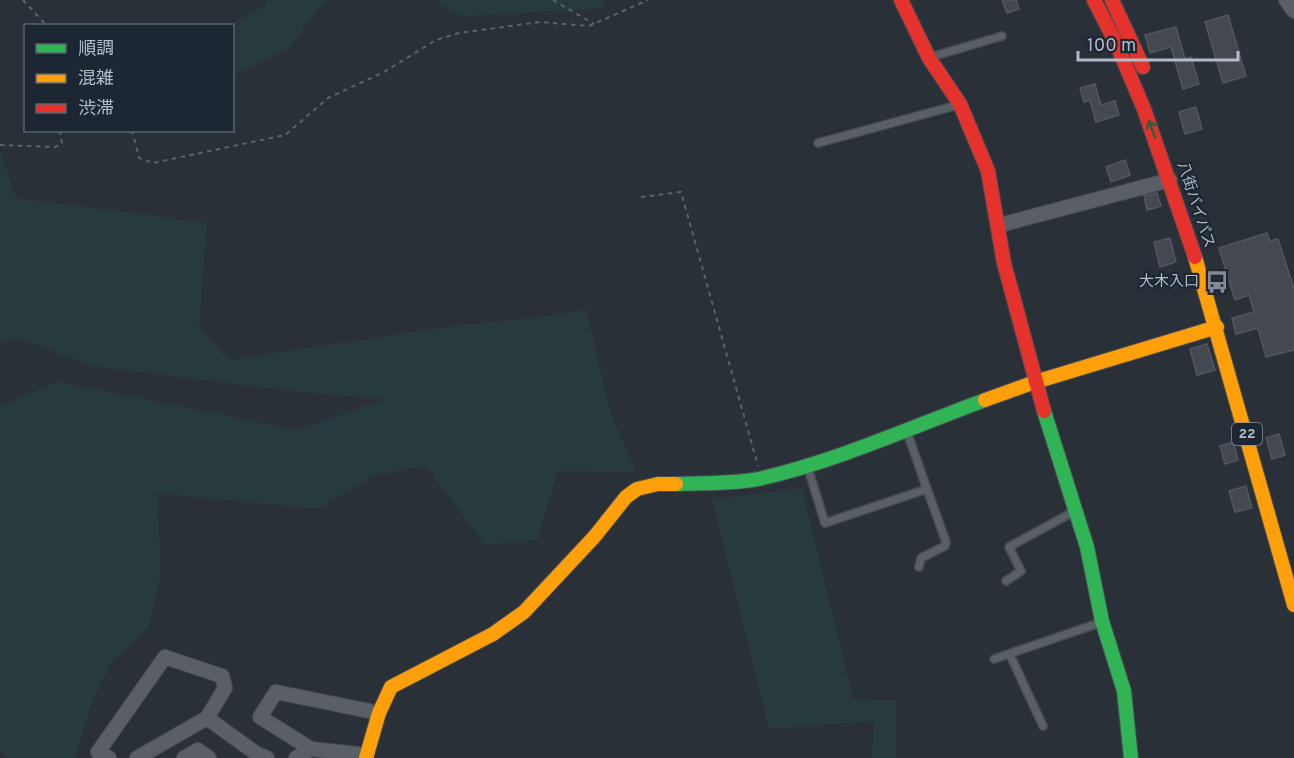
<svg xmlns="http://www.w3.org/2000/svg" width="1294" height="758" font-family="Overpass,'Noto Sans JP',sans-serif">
<rect width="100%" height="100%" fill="#2a3038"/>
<g fill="#273a3e">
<polygon points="269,0 326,0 289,47 233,75 232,26 230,25 261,8"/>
<polygon points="436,0 603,0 606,8 461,16"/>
<polygon points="0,151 16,198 207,223 199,330 230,360 460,325 544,317 586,309 610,411 636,472 558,471 537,540 485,545 426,466 375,475 318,509 157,493 161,572 149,627 112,661 92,702 75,758 7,758 0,751 0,407 57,382 297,430 386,399 309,393 94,366 18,338 0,342"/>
<polygon points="802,488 853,699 896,700 897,758 871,758 875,721 769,729 712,499"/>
</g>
<g fill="#444950" stroke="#52575f" stroke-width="1.5">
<polygon points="1002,0 1016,0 1019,9 1007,13"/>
<polygon points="1228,15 1246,76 1223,83 1205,22"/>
<polygon points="1176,27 1185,59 1191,57 1199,84 1183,89 1171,47 1150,53 1145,35"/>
<polygon points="1095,84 1101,105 1115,101 1119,115 1096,122 1090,100 1084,102 1080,88"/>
<polygon points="1196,107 1202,129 1185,134 1179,112"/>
<polygon points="1125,160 1130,175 1111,182 1106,167"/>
<polygon points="1157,193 1161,206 1147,210 1144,196"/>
<polygon points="1267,233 1270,241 1278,239 1294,289 1294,350 1266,357 1258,328 1236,334 1232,318 1254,312 1249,295 1235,300 1219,248"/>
<polygon points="1170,238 1176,262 1160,267 1154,242"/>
<polygon points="1207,344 1215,370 1197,375 1190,349"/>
<polygon points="1279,434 1285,455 1272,459 1266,438"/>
<polygon points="1233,442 1238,460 1225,464 1220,446"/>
<polygon points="1246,486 1252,508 1235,512 1229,491"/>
</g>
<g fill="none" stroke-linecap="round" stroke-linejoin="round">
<g stroke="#484c53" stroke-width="10">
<g id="lane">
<polyline points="931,57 1002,36"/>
<polyline points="818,143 958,105"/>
<polyline points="807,465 825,523 927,489 906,429"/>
<polyline points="919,567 921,558 945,546 946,542 927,489"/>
<polyline points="1006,581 1021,571 1009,547 1073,512"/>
<polyline points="1010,655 1043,726"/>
<polyline points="994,659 1102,622"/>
</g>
</g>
<g stroke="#484c53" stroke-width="16">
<g id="street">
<polyline points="1286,0 1294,11"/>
<polyline points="1000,225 1170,180"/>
<polyline points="207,718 257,754 267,758"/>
<polyline points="311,749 260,717 276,692 379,713"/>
<polyline points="109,758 98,752 165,657 222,676 225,688 207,718 137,758"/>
<polyline points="184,758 198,750 209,758"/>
<polyline points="296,758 311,749 367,755"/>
</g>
</g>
<g stroke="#484c53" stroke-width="16">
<g id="fast">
<polyline points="1044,411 1087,547 1102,621 1124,691 1131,758"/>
<path d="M676,484C705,483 735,484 763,478C839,460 912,427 985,400"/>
</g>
</g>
<g stroke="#484c53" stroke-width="16">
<g id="slow">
<polyline points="1195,257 1294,605"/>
<polyline points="985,400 1035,382 1217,327"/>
<polyline points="366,758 379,713 391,687 493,634 524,612 595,536 626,497 637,489 658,484 676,484"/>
</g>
</g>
<g stroke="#484c53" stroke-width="16">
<g id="jam">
<polyline points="901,0 929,58 960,104 988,171 1004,263 1044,411"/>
<polyline points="1094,0 1116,43 1144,109 1195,257"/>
<polyline points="1112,0 1143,67"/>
</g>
</g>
<g stroke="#5d636a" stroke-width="2" stroke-dasharray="4.5 4.5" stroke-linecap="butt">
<polyline points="23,0 47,26"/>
<polyline points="553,0 594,24"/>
<polyline points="132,130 139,158 153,163 285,135 328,98 384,72 436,40 459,33 540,22 589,26 648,0"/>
<polyline points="0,145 55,147 62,144 60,130"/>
<polyline points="641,197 681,192 758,466"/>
</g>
<use href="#lane" stroke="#5a5e66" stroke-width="7"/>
<use href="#street" stroke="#5a5e66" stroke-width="14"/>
<use href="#fast" stroke="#30b455" stroke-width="14"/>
<use href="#slow" stroke="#ff9f0a" stroke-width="14"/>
<use href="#jam" stroke="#e5322d" stroke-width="14"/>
</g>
<defs><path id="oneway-shaft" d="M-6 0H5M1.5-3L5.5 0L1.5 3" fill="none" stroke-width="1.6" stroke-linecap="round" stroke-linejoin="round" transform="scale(1.5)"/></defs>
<use stroke="#255f41" href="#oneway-shaft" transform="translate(1152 129) rotate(-110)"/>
<defs>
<g id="bus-bare" transform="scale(1.8)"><path d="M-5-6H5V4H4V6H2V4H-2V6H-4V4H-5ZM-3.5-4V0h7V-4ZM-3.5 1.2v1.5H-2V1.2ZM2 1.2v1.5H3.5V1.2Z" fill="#848b96" stroke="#1d2633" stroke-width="2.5" paint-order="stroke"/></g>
</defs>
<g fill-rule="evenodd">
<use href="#bus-bare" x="1217" y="282"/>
</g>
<g text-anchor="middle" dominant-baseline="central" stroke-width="4.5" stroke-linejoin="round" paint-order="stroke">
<rect fill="#1d2633" stroke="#878f9c" stroke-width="1.5" x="1232" y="423" width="30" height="22" rx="4.5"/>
<g font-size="14" font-weight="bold" fill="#b4bcc9">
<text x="1247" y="434">22</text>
</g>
<g font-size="15" fill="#b4bcc9" stroke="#1d2633">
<text transform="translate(1195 205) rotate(72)">八街バイパス</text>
</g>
<g font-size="15" fill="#b4bcc9" stroke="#1d2633" text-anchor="end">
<text x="1199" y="282">大木入口</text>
</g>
</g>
<rect x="24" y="24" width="210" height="108" fill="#1d2633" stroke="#59626f" stroke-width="1.5"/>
<rect x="36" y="44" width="30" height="9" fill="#30b455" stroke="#59626f" stroke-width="1.5"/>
<text x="78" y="54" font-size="18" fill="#b4bcc9">順調</text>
<rect x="36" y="74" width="30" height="9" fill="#ff9f0a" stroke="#59626f" stroke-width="1.5"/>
<text x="78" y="84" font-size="18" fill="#b4bcc9">混雑</text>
<rect x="36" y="104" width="30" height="9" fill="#e5322d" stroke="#59626f" stroke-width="1.5"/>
<text x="78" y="114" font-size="18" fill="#b4bcc9">渋滞</text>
<path d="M1078 51v9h160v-9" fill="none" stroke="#b4bcc9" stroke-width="3"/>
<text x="1087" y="51" font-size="18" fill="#b4bcc9" stroke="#1d2633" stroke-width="4.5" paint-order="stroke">100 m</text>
</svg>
